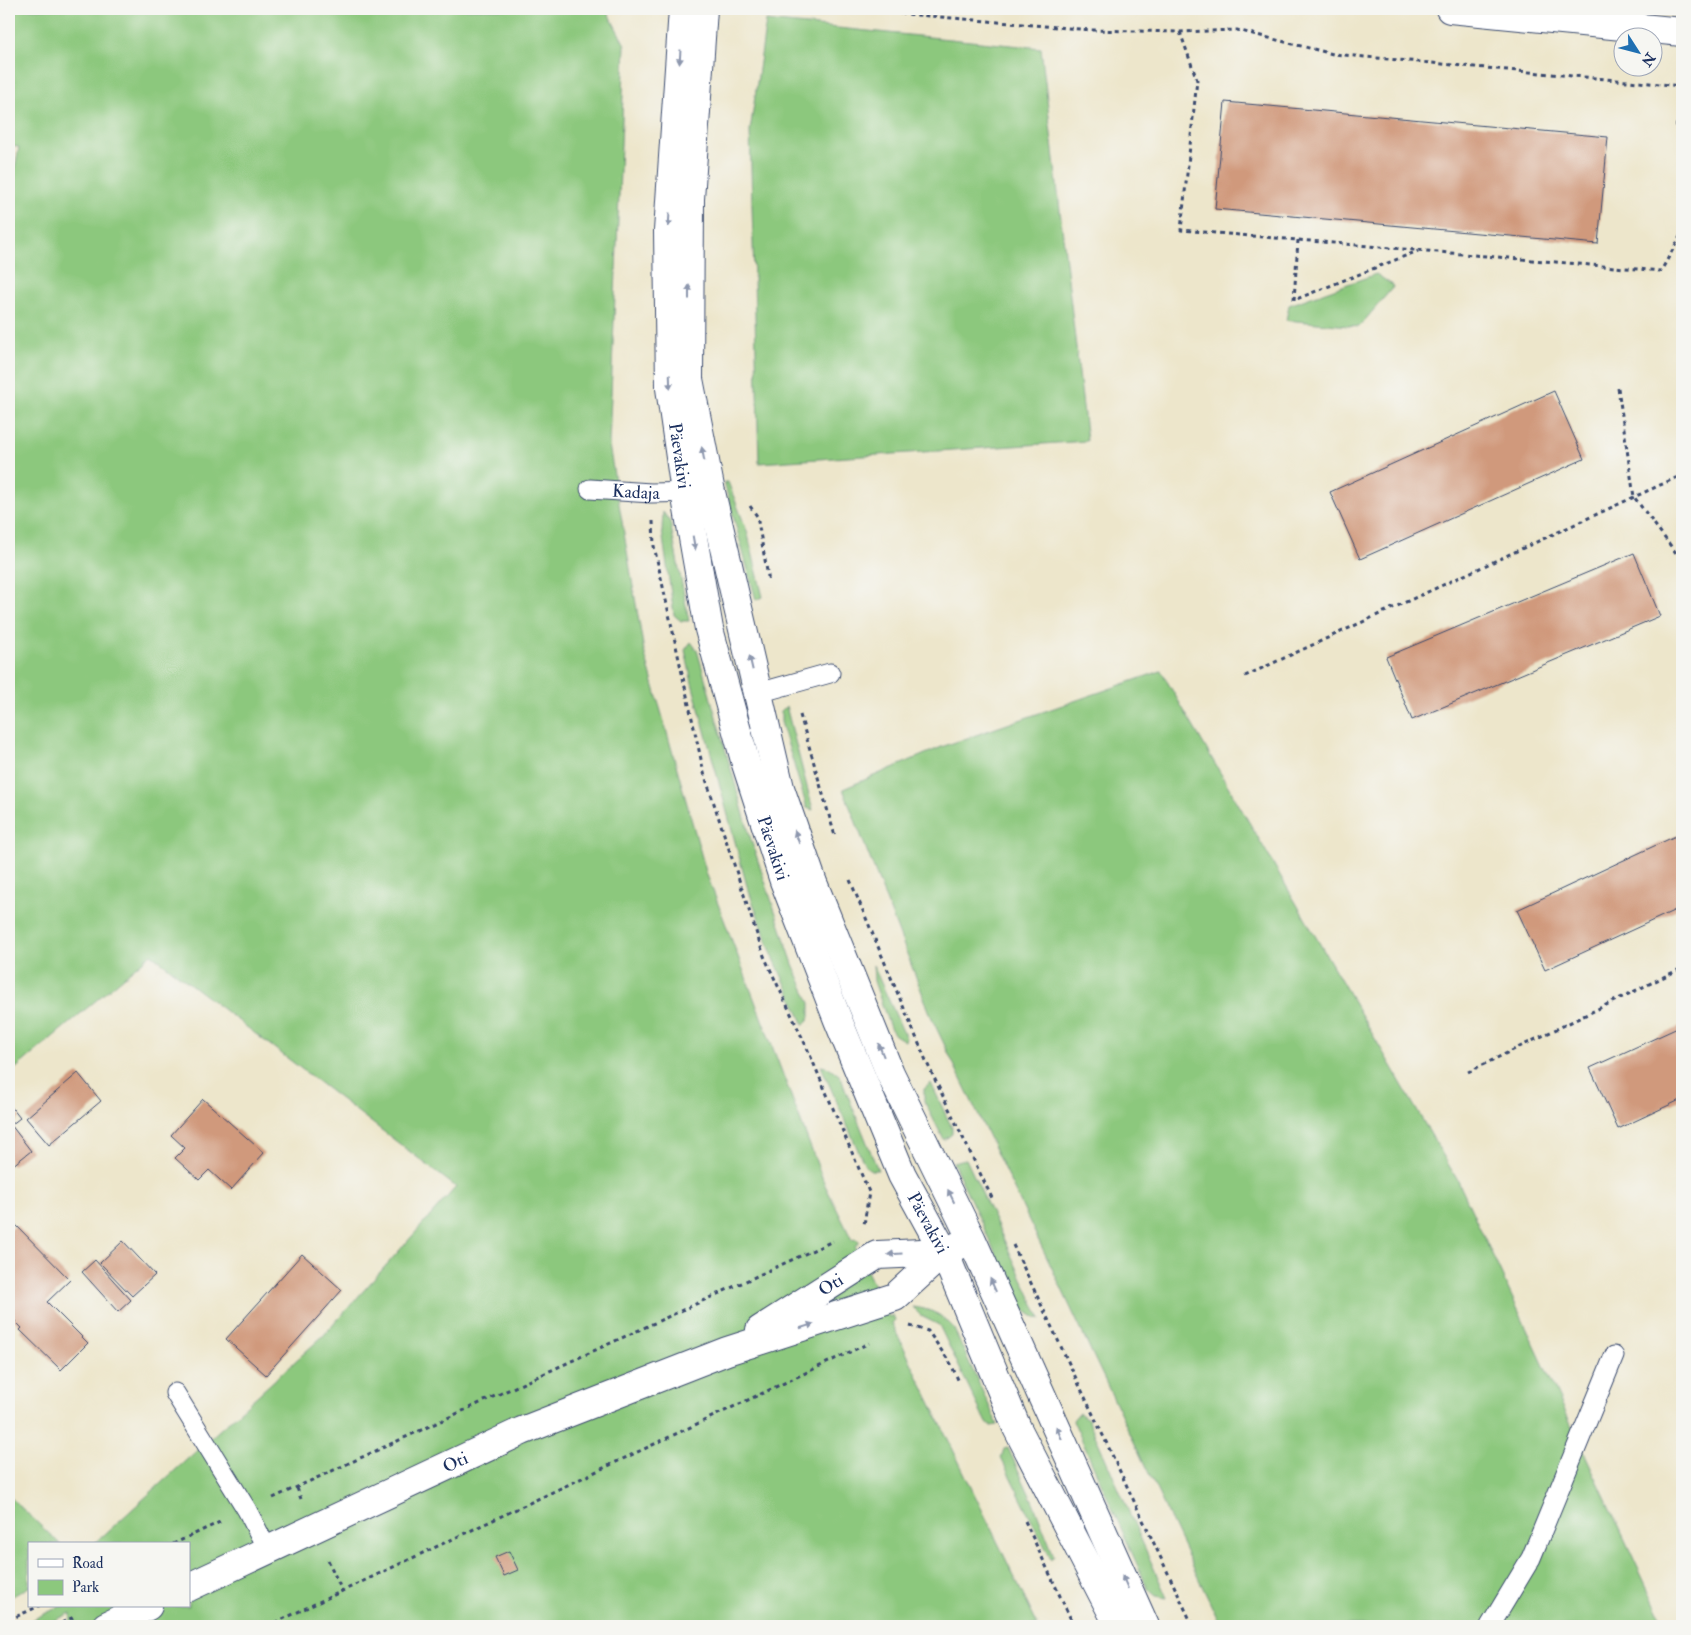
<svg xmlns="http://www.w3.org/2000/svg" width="1691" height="1635" font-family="'IM FELL Double Pica',serif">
<rect width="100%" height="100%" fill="#f6f6f2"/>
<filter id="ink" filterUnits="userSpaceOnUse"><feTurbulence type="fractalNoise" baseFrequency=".02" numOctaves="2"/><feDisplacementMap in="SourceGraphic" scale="10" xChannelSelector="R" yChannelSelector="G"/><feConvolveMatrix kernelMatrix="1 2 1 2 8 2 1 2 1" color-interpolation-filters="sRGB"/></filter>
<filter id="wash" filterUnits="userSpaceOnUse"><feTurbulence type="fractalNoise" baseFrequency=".0096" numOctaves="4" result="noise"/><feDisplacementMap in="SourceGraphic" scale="20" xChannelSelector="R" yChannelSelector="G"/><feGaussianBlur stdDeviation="1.12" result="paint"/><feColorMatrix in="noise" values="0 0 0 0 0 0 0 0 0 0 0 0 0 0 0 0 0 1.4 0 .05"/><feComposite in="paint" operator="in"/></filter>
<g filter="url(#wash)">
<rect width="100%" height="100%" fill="#ede6cb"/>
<g fill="#8cc87d" stroke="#547c6e">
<polygon points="9,9 606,9 625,45 609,445 644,651 707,875 825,1185 852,1240 855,1239 860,1242 855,1246 889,1317 893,1315 895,1320 892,1323 1038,1626 70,1626 71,1613 42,1626 19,1626 61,1606 189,1606 189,1544 94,1544 324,1335 456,1187 151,954 9,1074 9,199 19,147 9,146"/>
<polygon points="766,21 1041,48 1087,441 759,463 750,131"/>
<polygon points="1376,274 1394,286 1359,327 1286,320 1289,305"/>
<polygon points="724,482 728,482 747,531 763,597 756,600"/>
<polygon points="663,512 670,522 689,621 681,621 674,615 662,531"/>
<polygon points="691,642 697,650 752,843 793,964 810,1003 810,1017 804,1025 771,952 747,886 692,683 685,650"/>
<polygon points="1161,671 1458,1181 1665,1626 1221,1626 1049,1262 933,1021 843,789 944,746"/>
<polygon points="786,706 813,810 807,808 781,722 781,711"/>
<polygon points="873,965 906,1038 905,1041 895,1035 890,1028 874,981"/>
<polygon points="821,1066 830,1068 840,1076 878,1170 871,1170 865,1166"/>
<polygon points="931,1083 952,1128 952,1134 944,1140 924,1101 924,1089"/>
<polygon points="966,1159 1041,1319 1033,1316 1021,1308 953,1162"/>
<path d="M913,1307C932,1310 940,1313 953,1327L998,1425L991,1426L986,1423L939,1325L921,1316Z"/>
<polygon points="1079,1413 1088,1419 1167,1598 1156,1596 1148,1589 1073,1420"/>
<polygon points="1008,1448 1033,1502 1054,1556 1051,1559 1001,1458 1004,1449"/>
<polygon points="9,1496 60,1544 29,1544 29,1587 9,1598"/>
</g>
<g id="blocks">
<g fill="#d0997c">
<polygon points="1225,102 1608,137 1598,244 1215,209"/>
<polygon points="1554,391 1584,459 1360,559 1330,492"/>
<polygon points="1634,553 1660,616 1412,720 1386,657"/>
<polygon points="1682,833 1682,907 1545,970 1517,910"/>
<polygon points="1682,1026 1682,1099 1618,1129 1590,1068"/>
<polygon points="78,1073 101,1101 49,1145 26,1118"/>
<polygon points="203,1099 264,1153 231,1190 209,1170 199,1180 175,1158 185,1148 171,1135"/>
<polygon points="9,1104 20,1118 11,1125 31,1151 12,1166 9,1162"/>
<polygon points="16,1225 70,1280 47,1302 88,1343 61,1370 20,1330 22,1328 9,1315 9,1231"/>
<polygon points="123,1241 155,1275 132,1296 100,1263"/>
<polygon points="302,1254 342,1290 266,1375 226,1339"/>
<polygon points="95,1260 131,1300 118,1312 82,1272"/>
<polygon points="509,1551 518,1570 504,1576 495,1557"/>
</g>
</g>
</g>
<g filter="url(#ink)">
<use href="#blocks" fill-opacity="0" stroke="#3a4a6e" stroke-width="1"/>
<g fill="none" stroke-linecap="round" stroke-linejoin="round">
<g stroke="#3a4a6e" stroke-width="21">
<g id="lane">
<path id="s1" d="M590,489L651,493L696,492"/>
<polyline points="758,693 830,673"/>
<polyline points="175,1393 247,1510 267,1549"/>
<polyline points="1490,1626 1531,1558 1614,1356"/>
</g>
</g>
<g stroke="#3a4a6e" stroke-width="30">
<g id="street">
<path id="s2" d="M683,9L668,231L670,388L685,492L709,629L746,764L784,881L838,1020L902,1175L944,1252L1017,1428L1119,1626"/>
<polyline points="703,9 690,199 689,379 711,492 780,788 813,883 890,1073 972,1240 1145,1626"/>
<polyline points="1450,9 1682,32"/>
<path id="s3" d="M760,1330L877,1255L944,1252"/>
<path id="s4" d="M189,1587L522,1431L727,1351L895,1297L944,1252L960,1245"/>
<polyline points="106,1626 148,1606"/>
</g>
</g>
<g stroke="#3a4a6e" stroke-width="3" stroke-dasharray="4 4" stroke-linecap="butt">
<polyline points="885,9 906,14 1091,30 1180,32 1237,30 1333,54 1682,86"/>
<polyline points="1180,32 1197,80 1181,230 1661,271 1682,233"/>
<polyline points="1675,125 1682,125"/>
<polyline points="1298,240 1294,300 1418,251"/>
<polyline points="1618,388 1634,497 1682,561"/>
<polyline points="750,506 757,516 769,582"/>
<polyline points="653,521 654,546 704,773 764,956 807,1048 869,1192 864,1225"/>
<polyline points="1245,676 1682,475"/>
<polyline points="800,715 835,836"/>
<polyline points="850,880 927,1063 992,1198"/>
<polyline points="1468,1072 1682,968"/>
<polyline points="1013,1245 1193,1626"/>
<polyline points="910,1326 928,1331 951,1364 959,1382"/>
<polyline points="297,1488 301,1499"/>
<polyline points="273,1498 833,1241"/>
<polyline points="1025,1521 1074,1626"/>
<polyline points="173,1544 222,1521"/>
<polyline points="328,1560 342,1591"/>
<polyline points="9,1620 39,1606"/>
<polyline points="55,1626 74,1617"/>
<polyline points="268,1626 869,1343"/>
</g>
<use href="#lane" stroke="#fff" stroke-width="19"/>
<use href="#street" stroke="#fff" stroke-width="28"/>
</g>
<defs><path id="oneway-solid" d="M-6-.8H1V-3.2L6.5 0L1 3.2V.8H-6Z" transform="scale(1.25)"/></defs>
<g fill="#8d97ae">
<use href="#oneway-solid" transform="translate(680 57) rotate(94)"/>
<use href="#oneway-solid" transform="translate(669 220) rotate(94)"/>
<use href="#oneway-solid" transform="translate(689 292) rotate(-90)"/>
<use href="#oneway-solid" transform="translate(670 382) rotate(88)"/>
<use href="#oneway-solid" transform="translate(703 454) rotate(-101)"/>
<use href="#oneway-solid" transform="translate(694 543) rotate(80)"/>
<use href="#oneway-solid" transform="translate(751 663) rotate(-103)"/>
<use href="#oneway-solid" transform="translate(797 837) rotate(-109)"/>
<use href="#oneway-solid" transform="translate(881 1050) rotate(-112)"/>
<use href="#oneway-solid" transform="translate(951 1196) rotate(-116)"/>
<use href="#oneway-solid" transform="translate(895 1254) rotate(177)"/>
<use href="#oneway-solid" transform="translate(993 1285) rotate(-114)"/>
<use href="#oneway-solid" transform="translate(807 1326) rotate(-18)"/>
<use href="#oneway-solid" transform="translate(1059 1433) rotate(-114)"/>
<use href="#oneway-solid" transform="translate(1125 1582) rotate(-114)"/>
</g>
</g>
<g text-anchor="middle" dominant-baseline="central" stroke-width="4" stroke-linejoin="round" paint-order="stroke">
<g font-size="18" fill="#1b2f5e" stroke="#f6f6f2">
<text stroke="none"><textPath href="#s2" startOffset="448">Päevakivi</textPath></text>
<text stroke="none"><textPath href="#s1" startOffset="46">Kadaja</textPath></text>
<text stroke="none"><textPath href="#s2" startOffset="852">Päevakivi</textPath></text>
<text stroke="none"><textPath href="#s2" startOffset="1258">Päevakivi</textPath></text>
<text stroke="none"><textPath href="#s3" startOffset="84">Oti</textPath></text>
<text stroke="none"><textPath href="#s4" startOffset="294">Oti</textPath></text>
</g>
</g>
<rect width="1691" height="1635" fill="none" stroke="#f6f6f2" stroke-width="30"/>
<rect x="28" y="1542" width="162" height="65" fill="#f6f6f2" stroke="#9ea6b7"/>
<rect x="38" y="1559" width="25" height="8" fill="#ffffff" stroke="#9ea6b7"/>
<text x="72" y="1568" font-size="15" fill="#1b2f5e">Road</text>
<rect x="38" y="1580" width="25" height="15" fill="#8cc87d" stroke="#9ea6b7"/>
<text x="72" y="1592" font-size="15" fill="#1b2f5e">Park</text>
<g transform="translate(1638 52) rotate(126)"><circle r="24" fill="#f6f6f2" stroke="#9ea6b7"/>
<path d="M0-4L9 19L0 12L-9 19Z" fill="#1f6fb2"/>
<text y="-8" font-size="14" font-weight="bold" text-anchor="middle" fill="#1b2f5e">N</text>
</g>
</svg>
